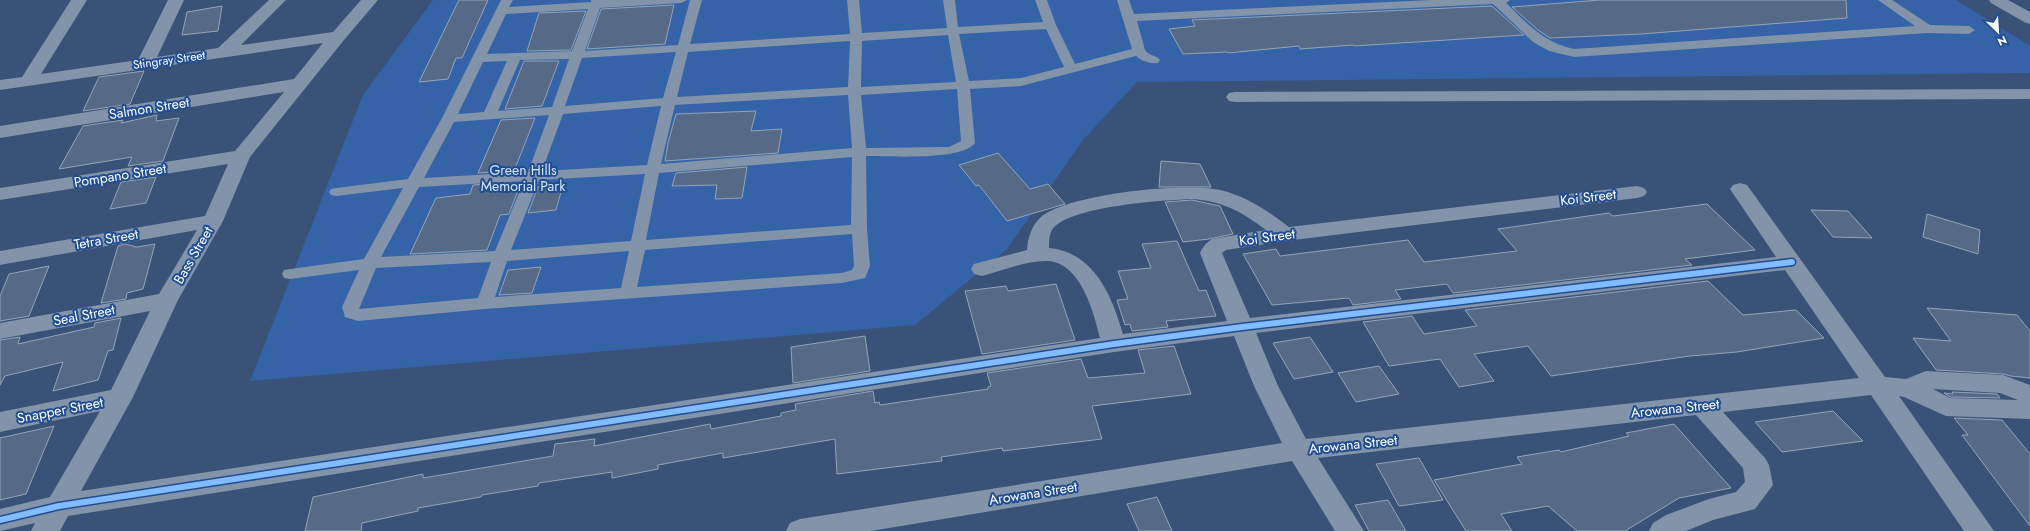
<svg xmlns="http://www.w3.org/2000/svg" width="2030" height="531" font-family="Jost,sans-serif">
<rect width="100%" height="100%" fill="#3a5277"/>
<polygon fill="#3563a7" points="433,0 1956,0 2030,46 2030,73 1137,82 1083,140 1007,249 915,325 250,381 363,95"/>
<g fill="#566a87" stroke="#96a4b8">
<polygon points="459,0 488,0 462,58 456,58 448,79 419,82"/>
<polygon points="1600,0 1846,0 1847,18 1641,34 1550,38 1538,30 1512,7"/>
<polygon points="674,5 665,44 587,49 601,9"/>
<polygon points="222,6 218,31 182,35 187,12"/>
<polygon points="1492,6 1524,35 1354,46 1353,45 1300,49 1299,46 1228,53 1227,52 1183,54 1169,29 1195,26 1192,20"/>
<polygon points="586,11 571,50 527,51 539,13"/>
<polygon points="524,61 559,61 542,106 505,109"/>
<polygon points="144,71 130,104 83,111 99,77"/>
<polygon points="756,111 751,131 782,129 778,153 665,161 668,143 676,114"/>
<polygon points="157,115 156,121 179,118 163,161 128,166 132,157 59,169 83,126 123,120 121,123"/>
<polygon points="535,118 514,171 478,173 501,120"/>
<polygon points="998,153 1030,189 1048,184 1065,204 1007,221 979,185 976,186 959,165"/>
<polygon points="1161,161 1200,164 1211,187 1159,187"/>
<polygon points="747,167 742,198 715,199 717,185 672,186 676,173"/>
<polygon points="156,177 146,203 110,209 121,182"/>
<polygon points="509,183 507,189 519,188 509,214 500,215 487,250 410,254 436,198 470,194 473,185"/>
<polygon points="563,185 556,210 528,213 538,187"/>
<polygon points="1192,200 1220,206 1233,234 1209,239 1183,242 1165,202"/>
<polygon points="1707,204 1755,250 1685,259 1692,265 1453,293 1447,284 1395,290 1401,299 1353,305 1349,298 1272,305 1243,254 1276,249 1280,256 1408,240 1424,262 1517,251 1498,229 1609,213 1613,216"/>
<polygon points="1811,210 1848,211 1872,238 1833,237"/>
<polygon points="1927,214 1980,230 1978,254 1923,237"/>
<polygon points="1177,241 1199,291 1206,290 1216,316 1166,321 1168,327 1132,331 1130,324 1125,325 1117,300 1128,299 1118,271 1151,268 1142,244"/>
<polygon points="125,244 137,247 155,244 143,289 127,293 126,299 101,303 118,246"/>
<polygon points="49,266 29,316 0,321 0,296 9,274"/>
<polygon points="541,267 532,293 499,295 508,270"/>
<polygon points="1708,281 1743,315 1796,310 1824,338 1737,352 1690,356 1551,376 1528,346 1474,354 1494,381 1459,387 1440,359 1389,366 1363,322 1412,316 1424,334 1477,326 1465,310"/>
<polygon points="1056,284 1075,340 982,354 965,291 1006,286 1008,291"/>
<polygon points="1927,308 2017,315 2030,331 2030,378 2011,376 2003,374 1936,370 1913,338 1951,341"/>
<polygon points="121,318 113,350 108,351 98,380 53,391 63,362 5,376 0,385 0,340 20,337 18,344 94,327 95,323"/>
<polygon points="865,336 870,371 793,383 791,347"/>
<polygon points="1310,337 1333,372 1294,379 1273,343"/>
<polygon points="1174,346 1191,394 1092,406 1102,439 1003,451 1002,448 941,457 942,461 837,474 835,439 723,458 723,453 658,465 658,469 612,478 612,472 539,483 538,486 482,495 481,497 418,508 418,511 362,523 361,531 305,531 313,497 423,474 423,478 553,456 555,444 595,439 594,446 710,424 711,429 781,416 781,413 796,410 795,404 873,391 875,403 879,402 880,405 988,389 988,387 991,386 987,373 1081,359 1088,378 1145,373 1138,350"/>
<polygon points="1379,366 1399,394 1356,402 1338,373"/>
<polygon points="1952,392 1997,394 2000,398 1950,397 1944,393 1953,394"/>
<polygon points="1833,411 1863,441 1782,452 1755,422"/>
<polygon points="1954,418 2002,420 2030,454 2030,526 1962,435 1968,435"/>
<polygon points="1674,424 1731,488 1679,498 1625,531 1577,531 1548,506 1501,514 1512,531 1466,531 1434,480 1522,464 1517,457 1559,450 1561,452 1629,436 1626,433"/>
<polygon points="54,426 26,494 0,500 0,438"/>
<polygon points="1419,458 1443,500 1399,506 1376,464"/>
<polygon points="1157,497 1172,531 1139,531 1127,504"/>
<polygon points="1388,500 1406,531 1369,531 1355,505"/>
</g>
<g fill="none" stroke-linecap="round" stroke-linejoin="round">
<path fill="#8293aa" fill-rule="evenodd" d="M501,0H513L509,7L591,2V0H687L681,3L600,8L585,51L678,45L690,0H702L690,44L850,34L847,0H859L862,33L947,28L943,0H955L958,27L1043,22L1035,0H1047L1056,25L1075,64L1132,49L1117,0H1129L1134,14L1432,0H1510L1506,3C1528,24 1543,42 1574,49L1915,26L1878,0H1892L1930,25L1969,26L1975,30L1969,34L1927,33L1574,57L1549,51L1533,42L1493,4L1137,21L1145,50C1149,56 1157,55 1160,60L1158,63C1151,64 1141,61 1136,56L1021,86L970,89L975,143C962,161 889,156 866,156L867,229L870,266L865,278L842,283L485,309L358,321L345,317L342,307L359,270L290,279L284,278L282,274L284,270L290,269L364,259L403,188L336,196L331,195L329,192L331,189L336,188L408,179L442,118ZM588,9L572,51L487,54L506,14ZM1046,29L1064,67L1021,78L969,81L959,34ZM948,35L956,82L861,87L862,41ZM850,41L848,87L677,97L688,52ZM676,52L663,98L565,106L582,58ZM569,59L552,107L498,111L520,60ZM507,61L484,112L458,114L483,62ZM957,89L961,141L949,147L866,148L861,95ZM848,95L852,148L661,164L675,105ZM661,106L647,165L542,171L563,114ZM549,115L528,172L424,178L454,122ZM852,157L851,225L646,240L659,173ZM645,174L631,241L511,250L539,180ZM524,181L495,251L381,257L419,187ZM852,234L854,266L852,270L842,273L637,287L645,250ZM629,251L621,288L495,297L507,261ZM491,262L478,298L359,309L376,268Z"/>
<g fill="#8293aa" fill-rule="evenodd">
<path d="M71,0H87L41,74L138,60L168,0H184L157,57L218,48L269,0H286L241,45L333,32L361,0H378L344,40L250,157L223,221L178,300L133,397L81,491L1100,338C1094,313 1081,263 1048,261C1026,260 1003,271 982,276L974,274L971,269L974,264L1027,250C1028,238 1031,226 1041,217C1068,194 1185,182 1220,190C1246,196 1268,211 1289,227L1637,186L1644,188L1647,192L1644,196L1637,198L1285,241L1226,250L1222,253L1250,318L1776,257L1730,189L1733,185L1740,183L1747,185L1885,377L1906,379L1926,371L2003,375L2030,385V419L1946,416L1904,397L1899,396L1994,531H1964L1871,395L1723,412L1765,458L1769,465L1773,485L1755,509L1713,520L1686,531H1649L1653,523L1666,515L1709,499L1736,492L1745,482L1743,468L1696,415L1318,458L1364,531H1335L1292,461L871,531H786L790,523L800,519L1282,443L1254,386L1234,336L1114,352L68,516L60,531H31L35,523L0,531V509L50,497L100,411L0,432V412L111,390L150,311L0,339V323L159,294L197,230L0,265V251L205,216L228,164L0,200V188L235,151L284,92L0,138V126L294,79L323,43L0,90V80L22,77ZM1192,199C1223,201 1242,212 1266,230L1212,239C1206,243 1203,246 1200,253L1227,321L1123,334C1112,296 1094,252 1049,248C1049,242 1049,235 1052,230C1067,206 1165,200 1192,199ZM1785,270L1859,378L1306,439L1278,386L1256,333ZM1933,389L2000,393L2018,400L1950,398Z"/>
<polygon points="1989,0 2008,0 2030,12 2030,24 2024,22 1991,3"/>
<polygon points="2030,89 2030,99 1235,102 1229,101 1226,97 1229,93 1235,92"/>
</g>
<g stroke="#204d91" stroke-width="9">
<polyline id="cycleway" points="0,520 59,506 1114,344 1242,327 1792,262"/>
</g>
<use href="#cycleway" stroke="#80bcff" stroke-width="6"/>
</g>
<g text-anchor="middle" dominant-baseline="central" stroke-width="4" stroke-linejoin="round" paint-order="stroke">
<g font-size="12" fill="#fff" stroke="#204d91">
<text transform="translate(169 60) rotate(-8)">Stingray Street</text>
</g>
<g font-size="14" fill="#fff" stroke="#204d91">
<text transform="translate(149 108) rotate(-9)">Salmon Street</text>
<text transform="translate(120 175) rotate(-9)">Pompano Street</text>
<text transform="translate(1588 197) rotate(-7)">Koi Street</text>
<text transform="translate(1267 237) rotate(-8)">Koi Street</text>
<text transform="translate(106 239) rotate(-10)">Tetra Street</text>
<text transform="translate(193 255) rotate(-60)">Bass Street</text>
<text transform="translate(84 315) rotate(-11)">Seal Street</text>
<text transform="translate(1675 408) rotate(-6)">Arowana Street</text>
<text transform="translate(60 410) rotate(-11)">Snapper Street</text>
<text transform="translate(1353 444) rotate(-6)">Arowana Street</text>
<text transform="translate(1033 493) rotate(-9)">Arowana Street</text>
</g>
<g font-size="14" fill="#d7e5f9" stroke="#204d91">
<text x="523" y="170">Green Hills<tspan x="523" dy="16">Memorial Park</tspan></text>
</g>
</g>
<g transform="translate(1998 32) rotate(155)" stroke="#204d91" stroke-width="3" paint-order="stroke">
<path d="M0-3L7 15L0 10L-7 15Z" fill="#ffffff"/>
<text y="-6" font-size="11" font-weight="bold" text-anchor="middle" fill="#ffffff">N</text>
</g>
</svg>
